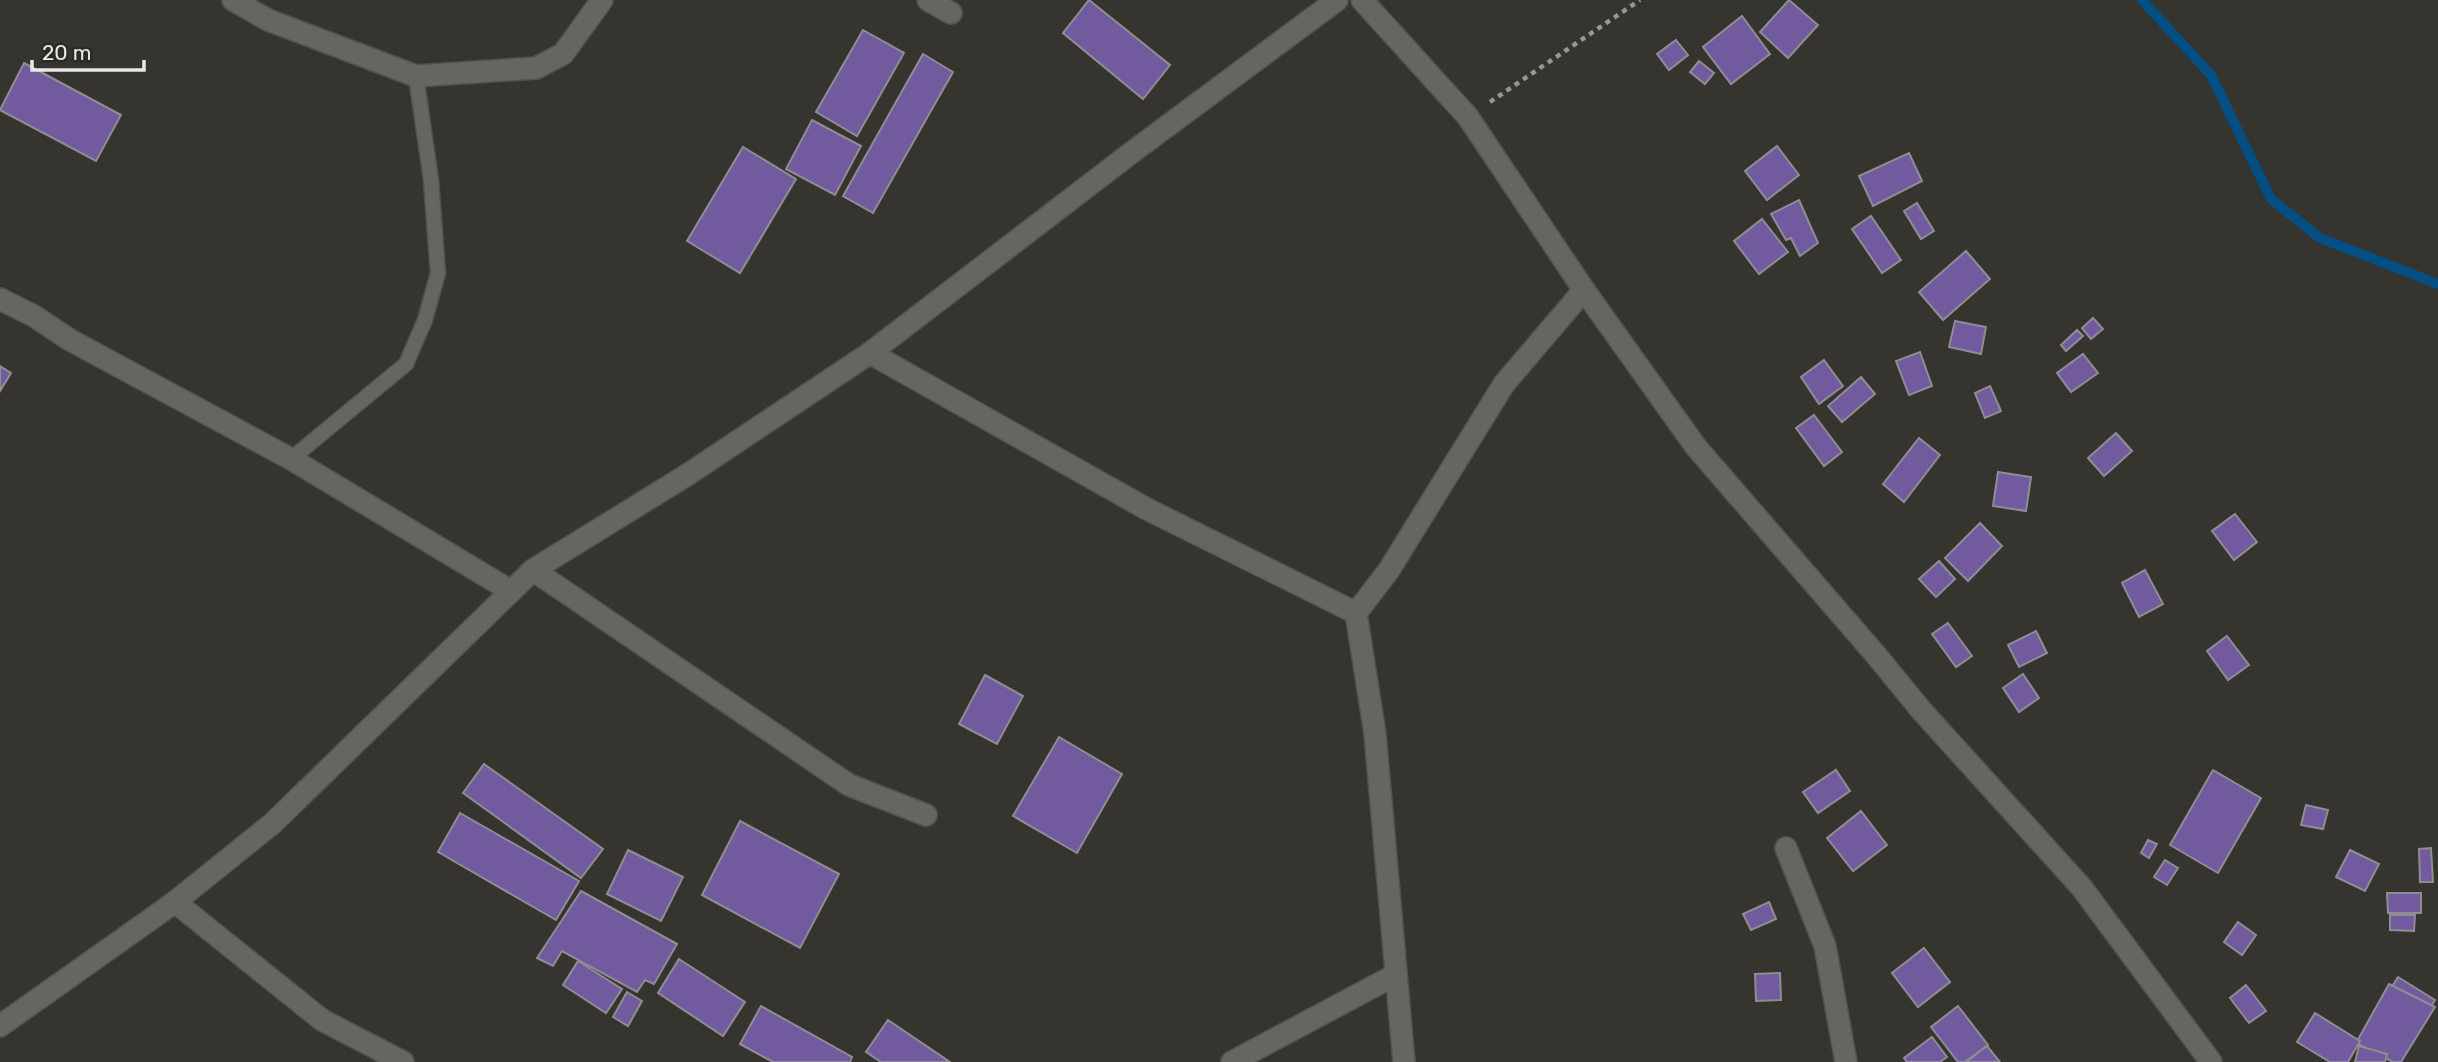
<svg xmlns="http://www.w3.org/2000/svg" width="2438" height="1062" font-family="Rubik,sans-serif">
<rect width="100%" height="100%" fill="#35342f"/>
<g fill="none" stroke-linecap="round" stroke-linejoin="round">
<polyline stroke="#034e82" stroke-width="10" points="2142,0 2211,75 2271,199 2320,238 2438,284"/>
</g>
<g fill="#715a9e" stroke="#8f8d93" stroke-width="2">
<polygon points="1089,0 1170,65 1143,99 1063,33"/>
<polygon points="1789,0 1818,25 1788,58 1760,32"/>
<polygon points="1742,16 1770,54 1731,84 1703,47"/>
<polygon points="863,30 904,53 857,136 816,112"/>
<polygon points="1676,40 1688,55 1669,70 1657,54"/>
<polygon points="923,54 953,72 873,213 843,196"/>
<polygon points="1699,61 1714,73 1705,84 1690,72"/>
<polygon points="24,63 121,115 96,161 0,110"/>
<polygon points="812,120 861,146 835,195 786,169"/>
<polygon points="1777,146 1799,175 1767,200 1745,171"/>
<polygon points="743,147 796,179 740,273 687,241"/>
<polygon points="1909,153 1922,181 1873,206 1859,176"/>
<polygon points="1799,200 1818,243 1800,256 1791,238 1786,240 1771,214"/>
<polygon points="1917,203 1934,231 1921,239 1904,211"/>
<polygon points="1871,216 1901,260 1882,273 1852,229"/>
<polygon points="1762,219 1788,252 1759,274 1734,241"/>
<polygon points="1966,251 1990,279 1943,320 1919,292"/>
<polygon points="2093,318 2103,329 2091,339 2082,328"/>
<polygon points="1955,321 1986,327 1981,354 1949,347"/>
<polygon points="2077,330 2083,336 2066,351 2061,345"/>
<polygon points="1920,352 1932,386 1909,395 1896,361"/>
<polygon points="2083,354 2098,373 2071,392 2057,373"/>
<polygon points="1824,360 1843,386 1819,404 1801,377"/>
<polygon points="0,366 11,373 0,391"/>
<polygon points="1861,377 1875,394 1842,422 1828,406"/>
<polygon points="1990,386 2001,411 1985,418 1975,393"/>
<polygon points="1814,415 1842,452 1824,466 1796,428"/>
<polygon points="2116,433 2132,451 2104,476 2088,458"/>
<polygon points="1919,438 1940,455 1904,502 1883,484"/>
<polygon points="1998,472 2031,477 2026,511 1993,506"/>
<polygon points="2235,514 2257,542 2234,560 2212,531"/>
<polygon points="1980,523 2002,546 1968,581 1945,558"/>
<polygon points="1939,561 1955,579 1936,597 1919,579"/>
<polygon points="2145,570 2163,604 2139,617 2122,583"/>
<polygon points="1948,623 1972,656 1956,667 1932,634"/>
<polygon points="2036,631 2047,653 2019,667 2008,645"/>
<polygon points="2227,636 2249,665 2228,680 2207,651"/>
<polygon points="2023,674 2039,698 2019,712 2003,688"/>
<polygon points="985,675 1023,696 997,744 959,724"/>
<polygon points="1059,737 1122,774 1077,853 1013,816"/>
<polygon points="484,764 603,849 581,878 463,793"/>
<polygon points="1836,770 1850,791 1818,813 1803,792"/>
<polygon points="2213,770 2261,798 2218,873 2170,845"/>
<polygon points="2306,805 2328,810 2323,829 2301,825"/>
<polygon points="1861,811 1887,845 1853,871 1827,838"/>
<polygon points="460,813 579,881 556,920 438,852"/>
<polygon points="740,821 839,874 800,948 702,895"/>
<polygon points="2148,840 2157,844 2149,858 2141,853"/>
<polygon points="2431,848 2433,882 2420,882 2419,849"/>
<polygon points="628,850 683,877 661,921 607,894"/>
<polygon points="2350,850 2379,864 2365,891 2336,877"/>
<polygon points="2165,860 2178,868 2167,885 2154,877"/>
<polygon points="581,891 677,944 654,984 645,980 637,992 562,951 553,966 537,958"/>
<polygon points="2387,893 2421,893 2421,913 2388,913"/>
<polygon points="1769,902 1776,919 1751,930 1743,914"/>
<polygon points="2390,915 2415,915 2414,931 2390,930"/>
<polygon points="2238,922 2256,935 2242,955 2224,942"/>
<polygon points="1924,948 1950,982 1918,1007 1892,973"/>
<polygon points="679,959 745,1002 723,1036 658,993"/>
<polygon points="578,961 622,989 606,1013 563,985"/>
<polygon points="1780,973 1781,1000 1756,1001 1755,974"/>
<polygon points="2398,977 2435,1000 2402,1054 2364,1031"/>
<polygon points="2389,984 2435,1007 2401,1062 2393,1062 2356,1043"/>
<polygon points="2246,985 2266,1011 2249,1023 2230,998"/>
<polygon points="627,992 642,1001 628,1026 613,1017"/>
<polygon points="761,1006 852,1057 850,1062 773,1062 740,1044"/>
<polygon points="1958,1006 1988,1045 1965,1062 1958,1062 1931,1027"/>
<polygon points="2315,1013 2360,1041 2348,1062 2330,1062 2297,1042"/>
<polygon points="888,1020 950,1062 881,1062 866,1052"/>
<polygon points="1932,1037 1947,1057 1940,1062 1907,1062 1904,1058"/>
<polygon points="1987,1046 2000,1062 1966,1062"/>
<polygon points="2359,1046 2387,1054 2385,1062 2355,1062"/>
</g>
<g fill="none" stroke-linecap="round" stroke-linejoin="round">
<g stroke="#52514d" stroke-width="17">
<polyline id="service" points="291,459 406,364 425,320 438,273 431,180 416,76"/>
</g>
<g stroke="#52514d" stroke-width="24">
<g id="minor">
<polyline points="233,0 268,20 416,76 536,68 563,54 602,0"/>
<polyline points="928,0 951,13"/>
<polyline points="1362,0 1468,117 1584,290 1696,447 1876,655 1921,710 2082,888 2211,1062"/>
<polyline points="0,299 34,316 70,340 291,459 511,591"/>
<polyline points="870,353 1145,508 1356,613"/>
<polyline points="533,570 849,785 926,815"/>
<polyline points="1786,848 1825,946 1846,1062"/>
<polyline points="175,902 322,1020 403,1062"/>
<polyline points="0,1026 175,902 273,823 533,570 687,475 870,353 1131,153 1337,0"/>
<polyline points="1232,1062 1395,975"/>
<polyline points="1404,1062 1375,734 1356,613 1389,570 1504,384 1584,290"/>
</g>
</g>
<polyline stroke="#979692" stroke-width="4.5" stroke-dasharray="5 5" stroke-linecap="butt" points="1490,102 1640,0"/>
<use href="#service" stroke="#66655f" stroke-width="14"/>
<use href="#minor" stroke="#66655f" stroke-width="21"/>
</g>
<path d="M32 60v10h112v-10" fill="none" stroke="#e9e8e5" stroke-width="3.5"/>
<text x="42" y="60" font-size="21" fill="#e9e8e5" stroke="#2b2a25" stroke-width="5" paint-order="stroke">20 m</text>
</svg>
